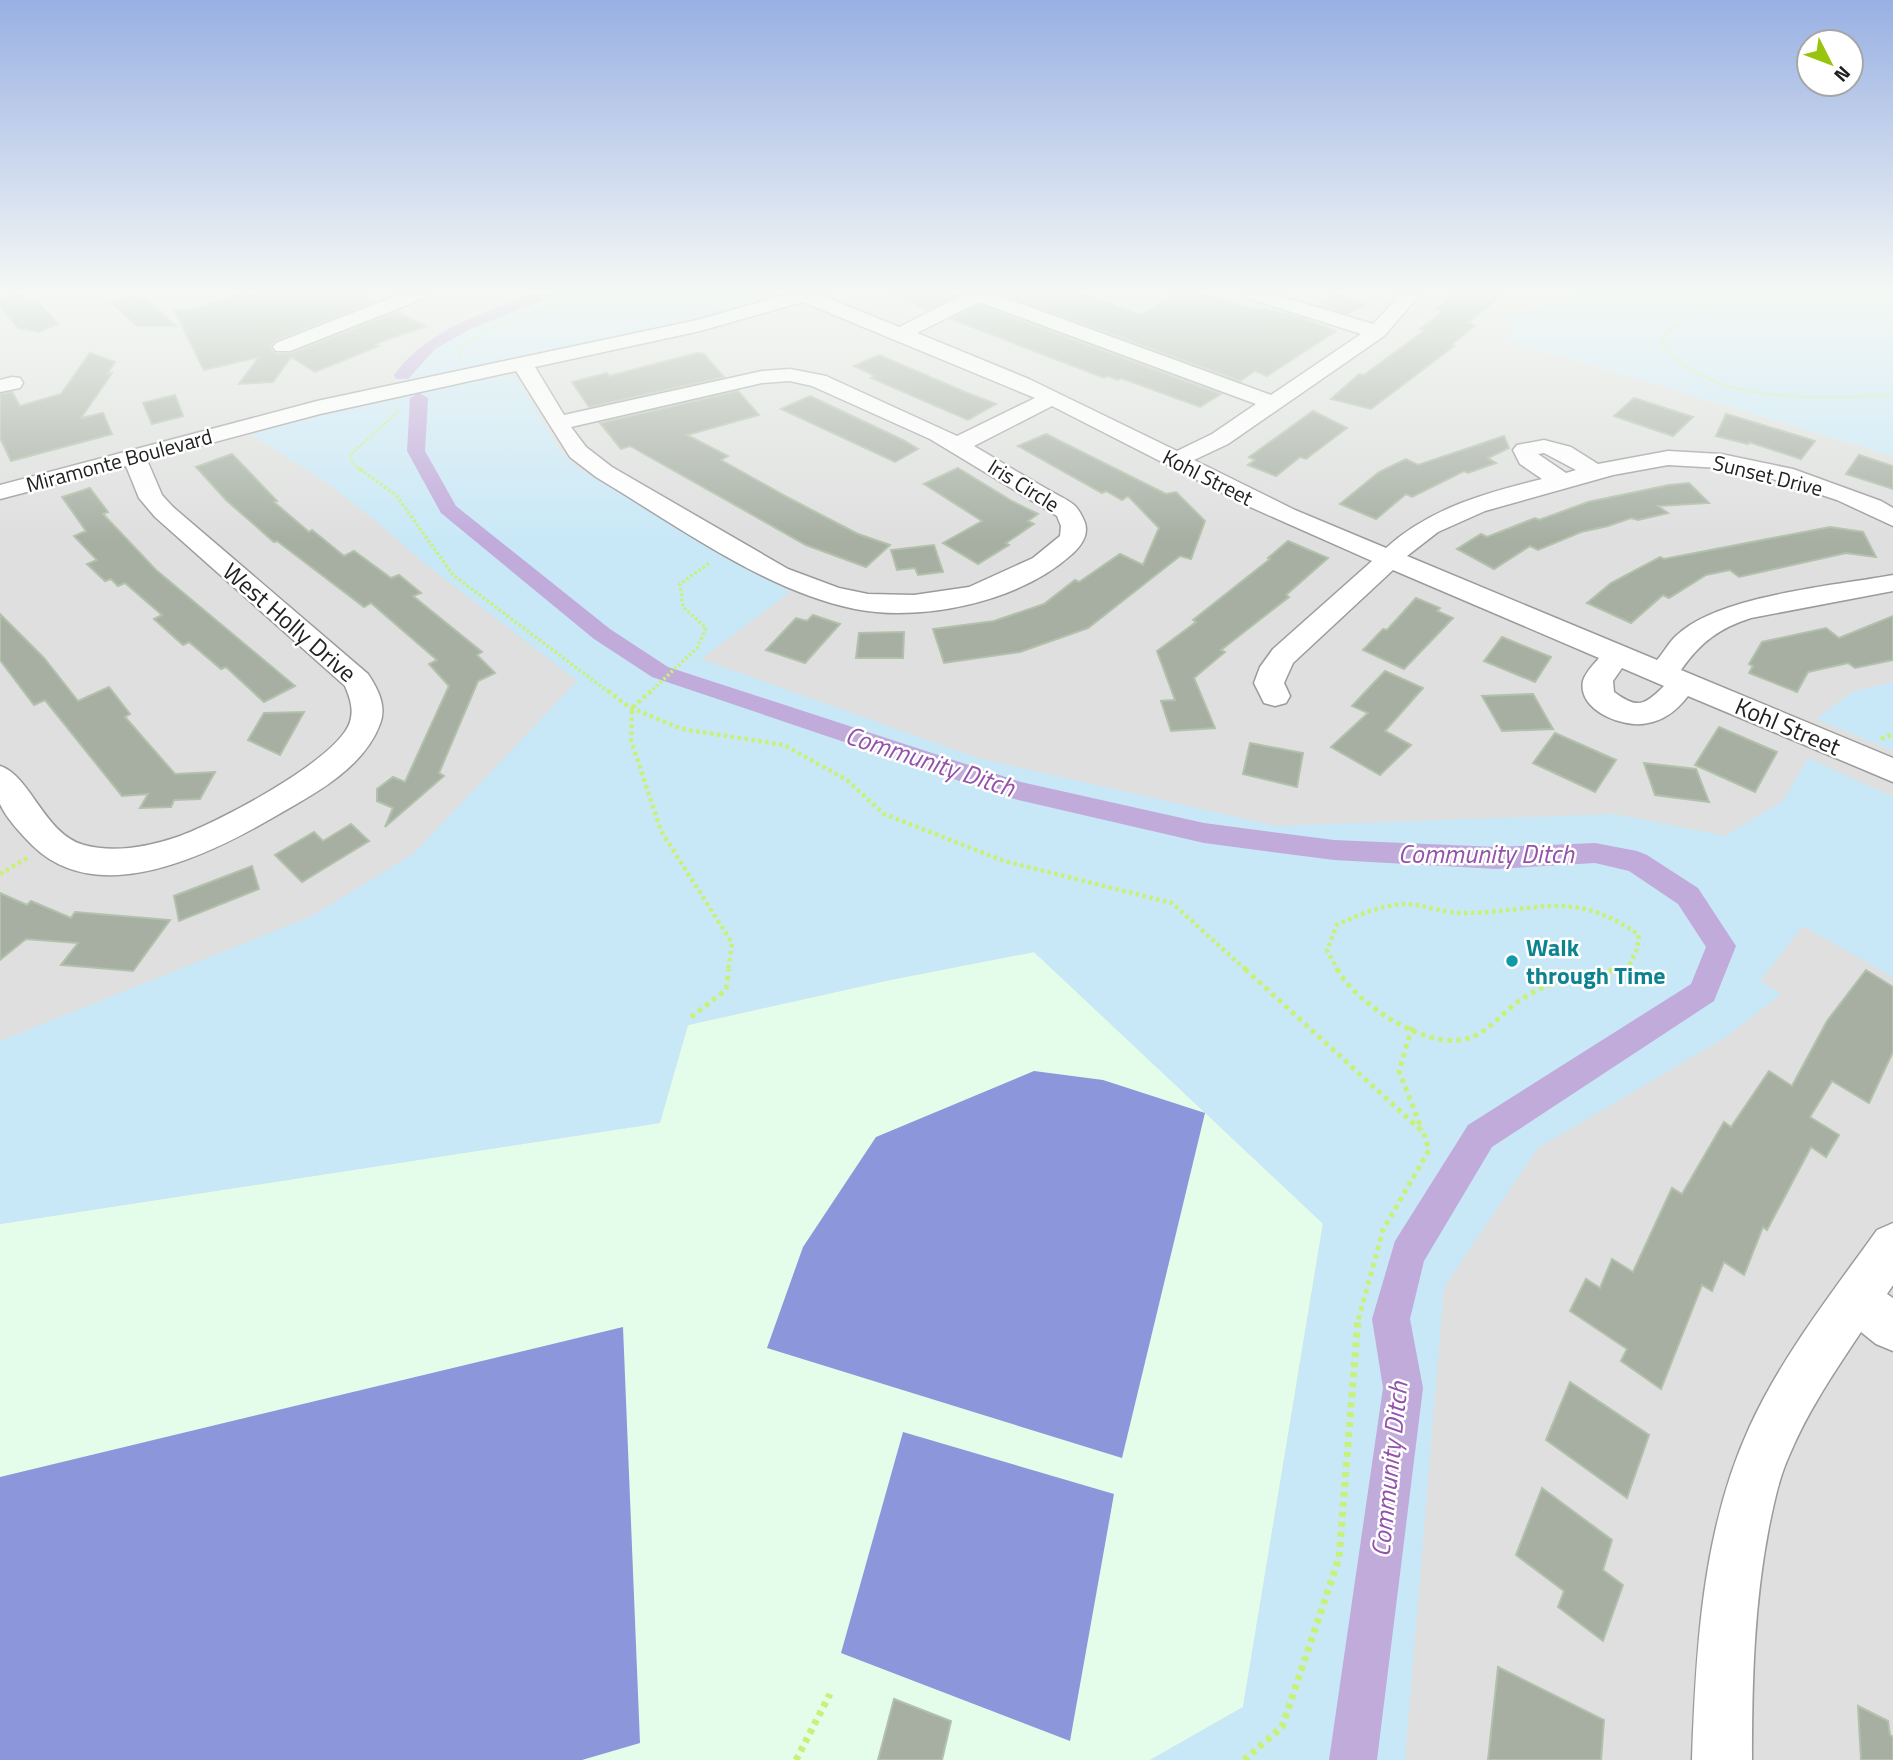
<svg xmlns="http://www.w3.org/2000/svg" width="1893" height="1760" font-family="'Titillium Web',sans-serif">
<rect width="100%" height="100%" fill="#e9f0e8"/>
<polygon fill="#dedfde" points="0,294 1582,294 1509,314 1509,340 1893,456 1893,682 1852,692 1817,719 1893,751 1893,1760 0,1760"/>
<polygon fill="#e4fdea" points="1034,952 1323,1223 1243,1707 1150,1760 0,1760 0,1224 659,1123 688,1025 890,980"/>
<g fill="#c9e8f7">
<path d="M534,294H809L785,302L396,389C397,338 494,309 534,294Z"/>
<polygon points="1582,294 1893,294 1893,456 1509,340 1509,314"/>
<polygon points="501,376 516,378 520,382 559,449 578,468 790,592 701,659 978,758 1276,826 1614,814 1725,836 1783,801 1808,758 1893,797 1893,977 1803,926 1760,981 1781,994 1726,1037 1538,1148 1444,1287 1405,1760 1150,1760 1243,1707 1323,1224 1034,952 890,980 688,1025 660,1123 0,1224 0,1041 312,916 413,854 577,681 419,559 387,530 326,482 251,434 373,402"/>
<polygon points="1893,682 1893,751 1816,719 1852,692"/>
</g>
<g fill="#8b97da">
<polygon points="1034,1071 1103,1080 1205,1113 1122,1458 767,1348 803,1247 876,1137"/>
<polygon points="623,1327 640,1743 582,1760 0,1760 0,1477"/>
<polygon points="903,1432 1114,1494 1070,1741 841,1653"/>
</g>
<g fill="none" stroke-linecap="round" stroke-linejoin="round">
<g fill="#c1abdb" fill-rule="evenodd">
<path d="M533,294H555L552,297L472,328L435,349L408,379H396L394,375C428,329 482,314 533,294Z"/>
<polygon points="419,393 428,398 425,451 456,506 610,629 668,667 1021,782 1204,823 1334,840 1497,847 1595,843 1637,851 1647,855 1698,888 1736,946 1714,1001 1492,1147 1424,1261 1410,1319 1423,1388 1377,1760 1329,1760 1383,1388 1372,1319 1395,1241 1468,1125 1691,984 1706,947 1678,904 1629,871 1595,863 1497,869 1334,860 1204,843 1010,798 652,677 594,639 441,513 407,451 410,398"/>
</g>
</g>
<g fill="#a7afa3" stroke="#b2c1ab" stroke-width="2">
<polygon points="21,294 28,302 36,300 58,324 39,332 18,328 0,307 0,300"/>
<polygon points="240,294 359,294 375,301 275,341 270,347 276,354 291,353 397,312 426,326 375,344 379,346 315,372 291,357 273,382 239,384 259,357 204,370 174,310 190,310"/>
<polygon points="892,294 959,294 928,310"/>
<polygon points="1001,294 1083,294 1141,315 1176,294 1200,294 1260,310 1263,308 1299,317 1336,331 1267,376 1255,371 1240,381"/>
<polygon points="1336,294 1365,304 1348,314 1319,305"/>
<polygon points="1455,294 1503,294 1468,323 1475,326 1451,345 1454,346 1371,409 1331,399 1359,374 1364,375 1425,330 1420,329 1443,311 1436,309"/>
<polygon points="136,296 140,300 145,298 176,326 137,326 111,302"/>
<polygon points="979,305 1221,394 1200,407 1121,378 1118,380 1108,376 1104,378 951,319"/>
<polygon points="90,353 115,362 107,374 112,373 81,418 103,413 112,434 11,461 0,438 0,394 12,392 20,406 61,394"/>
<polygon points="697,353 704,354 724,377 589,407 572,382 607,373 609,376"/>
<polygon points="879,355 965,392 996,404 968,420 871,378 875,376 854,366"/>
<polygon points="738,391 759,415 687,435 728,456 721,460 789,498 858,534 890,545 866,567 806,545 630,446 621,449 600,423"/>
<polygon points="175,395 183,416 152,424 143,403"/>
<polygon points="810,396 903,440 918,449 895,462 781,409"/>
<polygon points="1634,398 1693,417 1673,436 1614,416"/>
<polygon points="1313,411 1347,428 1306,459 1300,457 1276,476 1248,465 1255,460 1249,457"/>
<polygon points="1726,414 1753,422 1815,441 1801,459 1749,442 1748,444 1716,436"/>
<polygon points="1046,434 1166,494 1176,492 1205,521 1191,559 1180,556 1088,628 1020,652 944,663 933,629 994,621 1044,604 1075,580 1079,582 1120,554 1143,565 1159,528 1128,496 1122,500 1106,491 1102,493 1018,446"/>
<polygon points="1504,436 1509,448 1488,458 1496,463 1468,473 1464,471 1412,497 1406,494 1376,519 1340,504 1379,472 1406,459 1418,465"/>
<polygon points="232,454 277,501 274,502 309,532 312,530 344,556 354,551 391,578 399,575 421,593 413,596 482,652 477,655 495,673 478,681 439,773 444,776 385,827 393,808 377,801 377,789 393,777 405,782 449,686 429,664 437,660 371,603 364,607 277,541 274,542 226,500 196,467"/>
<polygon points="1859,455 1893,466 1893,489 1846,474"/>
<polygon points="958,468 1012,501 1038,514 1028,521 1034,524 1006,543 1009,545 978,564 943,543 982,521 924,484"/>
<polygon points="1689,483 1709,503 1658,506 1668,513 1638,520 1631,518 1608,526 1581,532 1538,550 1530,546 1494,569 1457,549 1481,534 1487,537 1535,518 1539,520 1588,502 1669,485"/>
<polygon points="90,488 108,512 103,514 156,570 295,686 264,702 226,667 221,669 189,642 183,645 154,619 162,615 125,583 118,586 111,579 105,581 87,564 97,560 74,536 86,531 62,497"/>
<polygon points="1830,527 1863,532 1876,557 1846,553 1739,577 1730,570 1706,575 1669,598 1663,595 1631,623 1587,603 1611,583 1660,557 1664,559"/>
<polygon points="1288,541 1328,558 1286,595 1289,597 1221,650 1225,652 1194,678 1215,728 1171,731 1161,701 1175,700 1157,651 1196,622 1193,620 1270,559 1268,558"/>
<polygon points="934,545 943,572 918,575 915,568 897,570 891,550"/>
<polygon points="1416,598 1440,608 1437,611 1453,618 1404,669 1363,650 1383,629 1387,630"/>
<polygon points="0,614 44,658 78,701 109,687 130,714 125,717 175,774 215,772 200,799 174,800 171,807 140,808 148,794 122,796 45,700 34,705 0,660"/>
<polygon points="813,615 840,624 805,663 766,650 796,618 807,621"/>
<polygon points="1893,616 1893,660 1855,668 1848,663 1808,672 1797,692 1749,673 1753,666 1749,664 1762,642 1826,628 1839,638"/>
<polygon points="904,632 903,658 856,658 859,633"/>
<polygon points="1502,637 1551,657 1535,682 1484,661"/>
<polygon points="1385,671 1423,688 1385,731 1411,745 1380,775 1331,747 1368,713 1352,706"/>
<polygon points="1533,694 1553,729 1502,731 1482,696"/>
<polygon points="304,712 280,755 248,740 264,713"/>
<polygon points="1719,727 1777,752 1755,792 1695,765"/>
<polygon points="1555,733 1616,760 1595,792 1533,763"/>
<polygon points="1250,743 1303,753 1297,787 1243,774"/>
<polygon points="1644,763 1696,769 1709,802 1655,795"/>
<polygon points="351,824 369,841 302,882 275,855 314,832 323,841"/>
<polygon points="252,866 259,889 179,921 174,896"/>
<polygon points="0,893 27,905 31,901 71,918 75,912 170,920 133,971 61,965 78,943 26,939 0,960"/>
<polygon points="1866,970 1893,987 1893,1052 1869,1103 1832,1081 1810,1117 1839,1135 1826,1157 1811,1147 1767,1230 1763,1227 1744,1275 1724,1262 1712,1291 1702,1285 1661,1389 1621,1361 1627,1349 1570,1311 1586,1279 1600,1288 1612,1259 1633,1272 1672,1188 1682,1194 1724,1122 1731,1127 1769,1071 1792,1086 1827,1021"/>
<polygon points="1570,1382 1649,1435 1627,1498 1546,1440"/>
<polygon points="1542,1488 1612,1540 1603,1570 1623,1585 1603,1641 1558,1607 1564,1591 1516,1555"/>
<polygon points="1498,1667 1604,1720 1601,1760 1488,1760"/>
<polygon points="894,1699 951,1721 942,1760 878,1760"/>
<polygon points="1858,1706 1888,1721 1890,1735 1893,1737 1893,1760 1861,1760"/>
</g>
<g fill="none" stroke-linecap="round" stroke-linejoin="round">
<g stroke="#9b9b9b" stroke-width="3">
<g id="minor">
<polygon points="401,294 427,294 425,298 290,351 276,351 273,347 276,343"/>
<path d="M788,294H818L899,327L965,294H994L1271,395L1361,334L1247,298L1245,294H1273L1373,324L1401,294H1420L1384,336L1228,444L1194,460L1295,510L1386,548C1430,508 1486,493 1542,479L1520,464L1513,450L1517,445L1544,440L1571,447L1598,464L1668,451L1721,454L1793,469L1881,501L1893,508V526L1837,500L1776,480L1721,468L1668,465L1613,475L1485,511L1438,532L1407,556L1657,660C1664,652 1669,642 1677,635C1720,595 1834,586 1893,575V591L1751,618C1719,628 1700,643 1681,670L1893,758V782L1688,696C1677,710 1665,720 1648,723C1625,729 1577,711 1583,681C1585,673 1594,664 1599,658L1393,570L1293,663L1284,683L1290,696L1286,703L1275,706L1264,703L1254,683L1260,667L1273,649L1372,561L1248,506L1052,406L974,446C998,460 1022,475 1047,489C1055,494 1067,499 1074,505C1079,509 1083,518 1085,523C1089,536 1080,547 1071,555C1019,602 922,622 855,609C765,591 675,524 596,477L570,457L516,371L320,414L147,460L162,495L173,507L368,674C378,689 387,706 380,724C363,769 314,794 274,817C210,854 99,910 33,846C22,835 6,818 0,804C0,794 0,777 0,766C31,776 44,834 84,845C112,853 147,847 174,838C212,826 338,760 350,722C354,709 350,698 345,686L155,517L139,498L126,466L0,499V485L317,401L697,320ZM803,302L1035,398L957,436L826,376L790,369L762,371L564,415L535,367L700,331ZM979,302L1256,404L1212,434L1177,451L1029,379L917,333ZM790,381L812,386L930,439L1057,516L1061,526L1060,536L1033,558L969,587L914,595L868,594L839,588L788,569L612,467L586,447L571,427L762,383ZM1544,453L1576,470L1566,473L1538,454ZM1622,668L1664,686C1644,706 1637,709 1614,692L1613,681Z"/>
<polygon points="12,377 20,378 23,383 20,388 0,392 0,380"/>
<path d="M1893,1223V1285L1887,1294L1893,1298V1351L1876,1344L1861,1332C1835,1371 1807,1412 1789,1456C1779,1478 1774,1503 1769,1527C1754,1604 1752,1682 1752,1760H1692C1696,1648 1702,1530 1750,1426C1782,1356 1832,1293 1877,1230Z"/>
</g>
</g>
<g stroke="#c8f178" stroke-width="2.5" stroke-dasharray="2 2" stroke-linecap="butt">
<path d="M1726,294L1666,333L1662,343C1668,349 1674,357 1681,363C1734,404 1830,398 1893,395"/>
<polyline points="460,357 461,348 484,331 582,294"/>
<polyline points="363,471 353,464 350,455 398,412 398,409"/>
</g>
<g stroke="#c8f178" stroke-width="3.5" stroke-dasharray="2.5 2.5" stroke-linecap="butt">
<polyline points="360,469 396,495 453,575 610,693"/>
<polyline points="649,693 697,648 706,628 683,607 680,584 711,562"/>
</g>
<g stroke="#c8f178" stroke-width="4.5" stroke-dasharray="3.5 3.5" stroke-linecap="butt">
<polyline points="608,691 629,707 682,729 784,745 847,780 884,814 1004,861 1172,903 1247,971"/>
<polyline points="651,691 632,708 631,740 661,831 732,943 728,971"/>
<polyline points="1881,739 1893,734"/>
<polyline points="0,874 29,857"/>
<path d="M1338,971L1327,950L1337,925C1358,915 1381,905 1404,904C1423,904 1443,913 1463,913C1536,913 1571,887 1639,935L1637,949L1628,968L1609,971"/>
</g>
<g stroke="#c8f178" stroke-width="5" stroke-dasharray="4.5 4.5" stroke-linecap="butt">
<polyline points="1245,969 1424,1133 1429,1150 1383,1230 1358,1321"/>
<path d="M1337,969C1356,1004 1431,1054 1472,1037C1490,1030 1503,1012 1519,1001C1548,980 1585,975 1620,969"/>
<polyline points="691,1017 726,990 729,969"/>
<polyline points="1412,1027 1399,1071 1422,1130"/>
</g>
<g stroke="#c8f178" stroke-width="7" stroke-dasharray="5 5" stroke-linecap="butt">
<polyline points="796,1760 830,1694"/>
<polyline points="1244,1760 1282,1727 1339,1558 1358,1319"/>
</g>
<use href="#minor" fill="#fff" fill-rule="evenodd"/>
</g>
<linearGradient id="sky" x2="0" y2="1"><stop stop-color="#98b0e3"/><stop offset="0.54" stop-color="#f5f8f5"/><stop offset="1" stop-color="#f5f8f5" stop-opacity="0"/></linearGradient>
<rect width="1893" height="540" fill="url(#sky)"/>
<circle fill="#0f9aa8" stroke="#fff" stroke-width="2.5" cx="1512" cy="961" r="7"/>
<g text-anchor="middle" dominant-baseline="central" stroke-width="5" stroke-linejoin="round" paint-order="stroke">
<g font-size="21" fill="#212121" stroke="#fff">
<text transform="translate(119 460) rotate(-15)">Miramonte Boulevard</text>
<text transform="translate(1768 475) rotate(14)">Sunset Drive</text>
<text transform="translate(1208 477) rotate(27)">Kohl Street</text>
<text transform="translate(1024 485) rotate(32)">Iris Circle</text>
</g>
<g font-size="24" fill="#212121" stroke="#fff">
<text transform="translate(290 622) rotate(41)">West Holly Drive</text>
<text transform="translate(1788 726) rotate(23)">Kohl Street</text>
</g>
<g font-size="24" font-weight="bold" fill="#0d838f" stroke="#fff" text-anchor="start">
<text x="1526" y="947">Walk<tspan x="1526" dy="28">through Time</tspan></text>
</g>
<g font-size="26" font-style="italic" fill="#9452ab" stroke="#fff">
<text transform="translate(930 761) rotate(18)">Community Ditch</text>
<text x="1486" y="853">Community Ditch</text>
<text transform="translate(1389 1469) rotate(-84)">Community Ditch</text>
</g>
</g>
<g transform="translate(1830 63) rotate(132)"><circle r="33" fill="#ffffff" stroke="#a6a6a6" stroke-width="2"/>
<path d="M0-5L12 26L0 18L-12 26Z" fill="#98c40d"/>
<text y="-10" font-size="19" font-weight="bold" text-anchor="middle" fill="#212121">N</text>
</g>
</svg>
